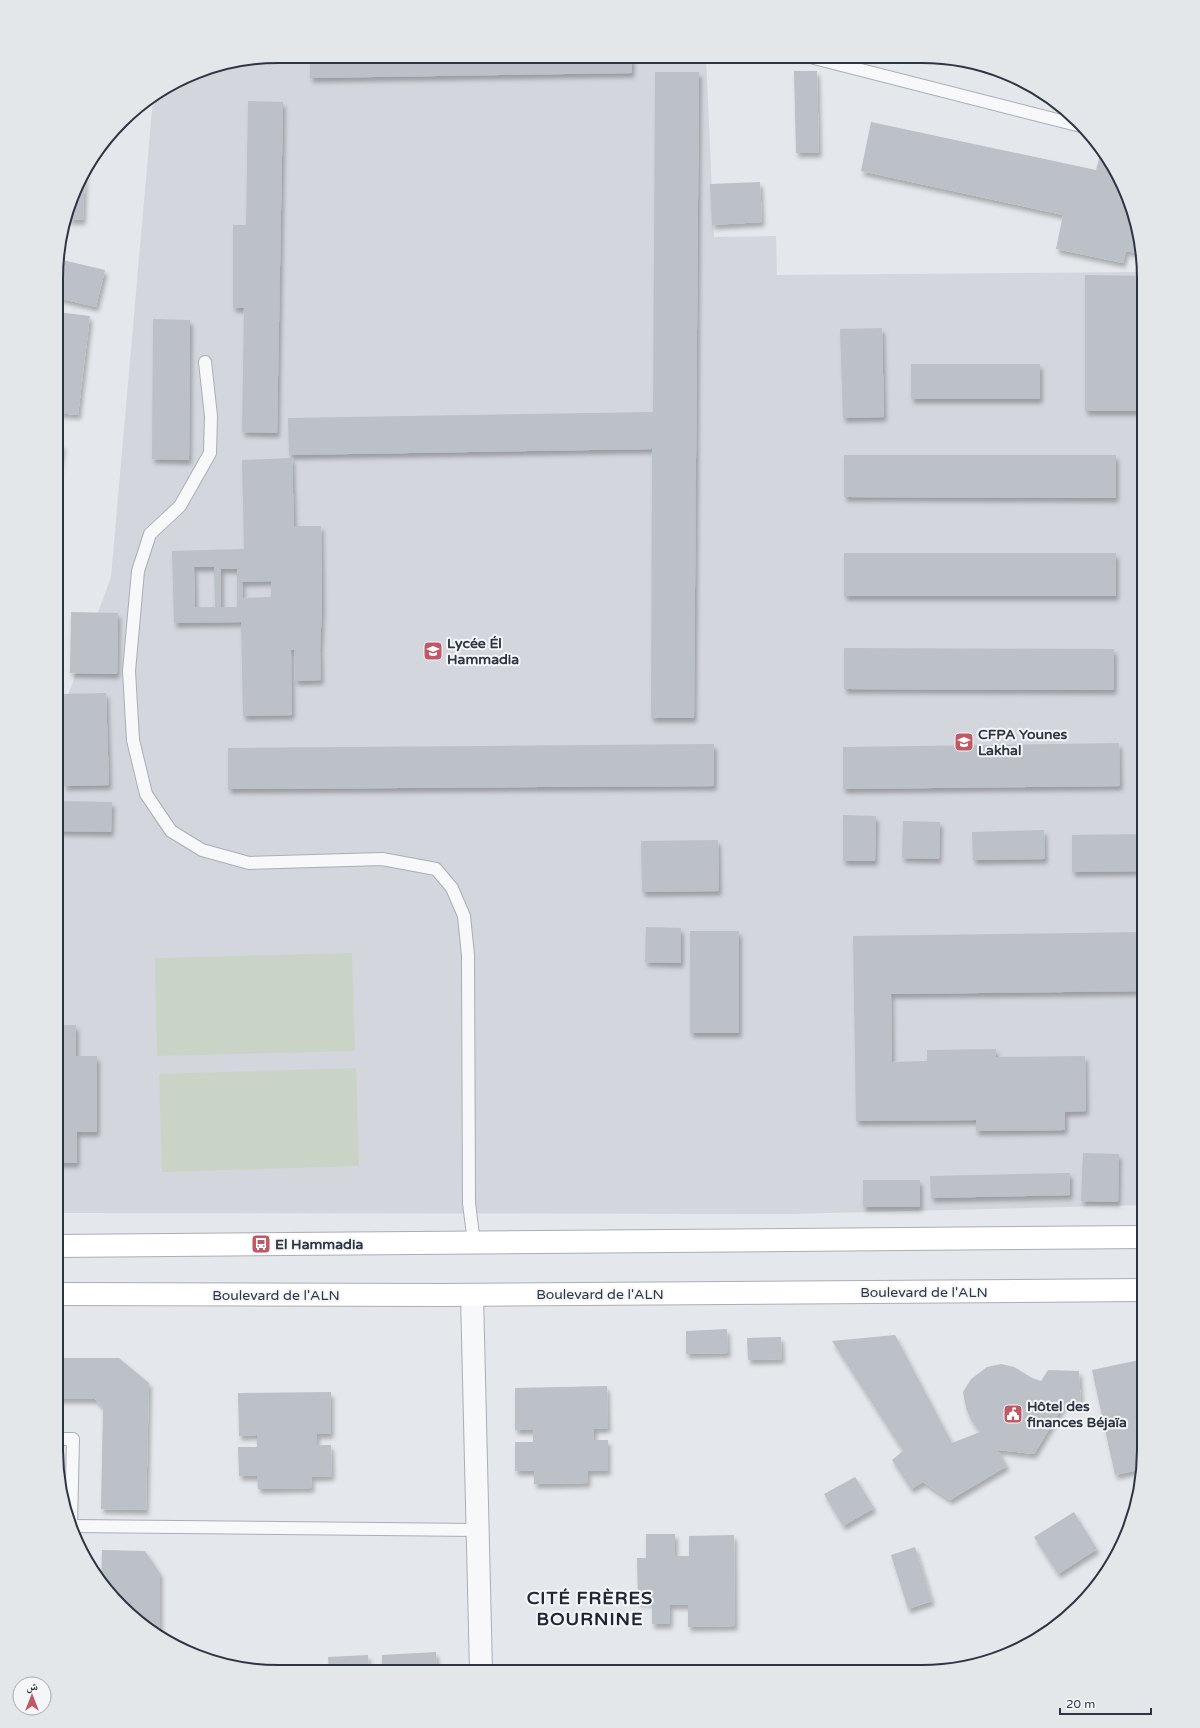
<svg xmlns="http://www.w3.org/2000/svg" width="1200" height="1728" font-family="'Varela Round','Noto Naskh Arabic',sans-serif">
<defs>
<filter id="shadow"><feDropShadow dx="2.5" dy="4.5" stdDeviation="2" flood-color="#0004"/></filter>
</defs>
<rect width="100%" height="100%" fill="#e4e7eb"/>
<polygon fill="#d3d6dc" points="278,56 706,57 714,237 776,236 777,275 1143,272 1144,1205 790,1214 56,1213 57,725 111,577 153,99 206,68"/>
<g fill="#cad4c6">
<polygon points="352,953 355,1051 157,1056 155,958"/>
<polygon points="356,1068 359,1166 162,1172 159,1074"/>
</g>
<g fill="#bcc0c7" fill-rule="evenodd" filter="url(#shadow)">
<polygon points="310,56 632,57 632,73 310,78"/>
<polygon points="794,71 817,71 819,153 796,153"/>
<polygon points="655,72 699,72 694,718 651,718 652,449 289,455 288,418 653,412"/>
<polygon points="248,101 283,102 277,433 242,432 244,308 233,308 233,225 246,225"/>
<polygon points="871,122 1096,170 1100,155 1107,157 1121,180 1140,234 1142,254 1126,251 1123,263 1056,249 1063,215 861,171"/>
<polygon points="85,169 83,220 68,220"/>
<polygon points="760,182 762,222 712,225 710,184"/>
<polygon points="58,259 105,270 96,307 58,298"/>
<polygon points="1085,275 1144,276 1144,411 1085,411"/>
<polygon points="58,312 90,316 78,415 58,413"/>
<polygon points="153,319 190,320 189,460 152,459"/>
<polygon points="882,328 884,417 843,418 840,329"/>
<rect x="911" y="364" width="129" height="35"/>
<polygon points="58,444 63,445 58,473"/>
<polygon points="844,455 1116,455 1116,498 844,497"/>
<path d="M292,458L294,526H321L322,607L320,650L321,680L295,681L294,650H291L292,715L243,716L241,622L174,623L172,551L244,549L242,460ZM194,567H214L215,607H195ZM221,569H237V607H221ZM271,581V597L243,598L242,582Z"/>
<rect x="844" y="553" width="272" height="43"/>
<polygon points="71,612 118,613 117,674 70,673"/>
<polygon points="844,648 1114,649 1114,690 844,689"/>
<polygon points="106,693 109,785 64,786 62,694"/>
<polygon points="1119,743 1120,786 843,789 843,747"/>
<polygon points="714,744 714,786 228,789 228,748"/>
<polygon points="57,801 112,802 111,832 57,831"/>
<polygon points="843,815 876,816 875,861 843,861"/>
<polygon points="903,821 940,822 939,859 902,858"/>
<polygon points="1044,830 1045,859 973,860 972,832"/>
<polygon points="1144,834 1144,871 1072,872 1072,835"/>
<polygon points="718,840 719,891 642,892 641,841"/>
<polygon points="646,927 681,928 681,963 645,962"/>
<rect x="690" y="931" width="49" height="102"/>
<polygon points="1144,932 1144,991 891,994 892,1062 927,1061 927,1050 996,1049 996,1057 1085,1056 1086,1111 1065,1112 1065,1130 976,1131 976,1120 856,1121 853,936"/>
<polygon points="57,1025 76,1025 76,1056 97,1056 97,1132 77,1132 77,1163 56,1163"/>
<polygon points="1083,1153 1119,1154 1118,1202 1081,1201"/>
<polygon points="1070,1173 1070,1195 931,1198 930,1176"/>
<rect x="863" y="1180" width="57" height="27"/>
<polygon points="727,1329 728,1353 686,1354 686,1331"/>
<polygon points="895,1335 952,1443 980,1432 971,1420 966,1408 963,1392 971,1379 987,1367 1001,1364 1014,1367 1032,1378 1041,1381 1048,1370 1079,1371 1081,1406 1063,1406 1034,1454 998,1450 1007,1466 950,1500 923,1482 911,1489 892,1460 903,1451 832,1341"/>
<polygon points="781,1337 782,1359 748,1360 747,1338"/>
<polygon points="56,1358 119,1358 149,1383 146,1510 101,1509 103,1408 95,1399 56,1399"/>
<polygon points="1144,1359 1143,1469 1115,1475 1092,1370"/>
<polygon points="607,1386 608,1428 594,1429 594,1440 608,1440 608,1471 588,1471 588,1483 534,1484 534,1471 515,1471 515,1442 533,1442 533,1430 515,1430 515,1388"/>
<polygon points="331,1392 331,1434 317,1434 317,1445 331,1445 332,1476 311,1477 312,1488 258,1489 257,1476 239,1476 238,1447 257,1447 257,1435 239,1436 238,1393"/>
<polygon points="855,1477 874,1508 843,1526 824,1494"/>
<polygon points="1074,1512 1097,1549 1058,1574 1034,1537"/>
<polygon points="646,1534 675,1534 675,1556 689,1556 689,1536 734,1535 735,1626 688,1627 688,1605 670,1605 670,1624 652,1624 652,1602 638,1602 637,1558 646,1558"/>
<polygon points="915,1547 932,1601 908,1609 891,1555"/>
<polygon points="102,1550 145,1551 160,1573 160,1636 143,1626 115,1598 115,1594 110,1594 102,1585 101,1583"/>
<polygon points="436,1652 437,1671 329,1670 328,1657 368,1655 369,1669 382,1668 382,1655"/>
<rect x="758" y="1668" width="30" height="4"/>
<polygon points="839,1668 839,1672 801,1672 801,1669"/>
</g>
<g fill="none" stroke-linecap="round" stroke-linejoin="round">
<g stroke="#aaaeb5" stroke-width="14">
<g id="lane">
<polyline points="814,58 1081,126"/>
<polyline points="205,362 211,416 210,453 180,506 150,534 138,571 129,671 133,740 146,794 171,831 202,850 249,863 382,859 436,869 452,888 464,916 468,955 469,1203 474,1243"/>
<polyline points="56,1439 73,1439 71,1525"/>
<polyline points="71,1526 478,1530"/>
</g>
</g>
<g stroke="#aaaeb5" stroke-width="24">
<polyline id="street" points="472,1295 481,1671"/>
</g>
<g stroke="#aaaeb5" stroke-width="24">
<g id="secondary">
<polyline points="56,1246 1144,1237"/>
<polyline points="56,1294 442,1295 1144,1290"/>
</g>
</g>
<use href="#lane" stroke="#f7f8f9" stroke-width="12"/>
<use href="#street" stroke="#f7f8f9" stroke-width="22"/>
<use href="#secondary" stroke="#fff" stroke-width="22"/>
</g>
<defs>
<g id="school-square" transform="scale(1)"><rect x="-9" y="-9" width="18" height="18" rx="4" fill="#c25866" stroke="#f4f6f8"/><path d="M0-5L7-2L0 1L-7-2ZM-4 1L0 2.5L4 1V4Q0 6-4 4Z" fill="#fff"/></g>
<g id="university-square" transform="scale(1)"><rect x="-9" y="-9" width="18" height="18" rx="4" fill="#c25866" stroke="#f4f6f8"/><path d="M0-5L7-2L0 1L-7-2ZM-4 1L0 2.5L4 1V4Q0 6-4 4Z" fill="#fff"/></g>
<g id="bus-square" transform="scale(1)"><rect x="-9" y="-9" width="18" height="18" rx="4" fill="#c25866" stroke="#f4f6f8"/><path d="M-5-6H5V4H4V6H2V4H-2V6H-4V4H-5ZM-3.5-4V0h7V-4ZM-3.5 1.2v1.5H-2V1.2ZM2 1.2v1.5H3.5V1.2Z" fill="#fff"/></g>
<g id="civic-square" transform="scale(1)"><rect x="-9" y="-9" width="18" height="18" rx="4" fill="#c25866" stroke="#f4f6f8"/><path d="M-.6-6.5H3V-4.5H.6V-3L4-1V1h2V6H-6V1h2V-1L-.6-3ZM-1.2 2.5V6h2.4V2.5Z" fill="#fff"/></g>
</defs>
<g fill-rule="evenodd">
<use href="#school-square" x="433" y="651"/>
<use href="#university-square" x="964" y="742"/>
<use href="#bus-square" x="261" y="1244"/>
<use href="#civic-square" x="1013" y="1414"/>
</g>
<g text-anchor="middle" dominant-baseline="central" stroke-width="4" stroke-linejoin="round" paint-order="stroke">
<g font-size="14" font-weight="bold" fill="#2e3542" stroke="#f4f6f8" text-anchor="start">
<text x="447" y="643">Lycée Él<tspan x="447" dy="16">Hammadia</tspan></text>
<text x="978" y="734">CFPA Younes<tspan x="978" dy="16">Lakhal</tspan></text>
<text x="275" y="1244">El Hammadia</text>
<text x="1027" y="1406">Hôtel des<tspan x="1027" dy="16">finances Béjaïa</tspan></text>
</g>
<g font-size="14" fill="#2e3542" stroke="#f4f6f8">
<text x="924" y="1292">Boulevard de l'ALN</text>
<text x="600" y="1294">Boulevard de l'ALN</text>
<text x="276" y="1295">Boulevard de l'ALN</text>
</g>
<g font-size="18" font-weight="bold" letter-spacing="1" fill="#202633" stroke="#f4f6f8">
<text x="590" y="1598">CITÉ FRÈRES<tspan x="590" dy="21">BOURNINE</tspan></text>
</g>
</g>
<path d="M0 0H1200V1728H0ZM278 63H922A215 215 0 0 1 1137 278V1450A215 215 0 0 1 922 1665H278A215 215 0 0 1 63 1450V278A215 215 0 0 1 278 63Z" fill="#e4e7e9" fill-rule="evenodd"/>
<path fill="none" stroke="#2e3542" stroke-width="2" d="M278 63H922A215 215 0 0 1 1137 278V1450A215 215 0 0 1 922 1665H278A215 215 0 0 1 63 1450V278A215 215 0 0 1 278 63Z"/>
<g transform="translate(32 1696)"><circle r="19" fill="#f4f6f8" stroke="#a5a9af"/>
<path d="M0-3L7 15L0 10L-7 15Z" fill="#c25866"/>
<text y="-6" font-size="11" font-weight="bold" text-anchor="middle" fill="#2e3542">ش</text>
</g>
<path d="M1060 1708v6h91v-6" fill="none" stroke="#2e3542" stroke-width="2"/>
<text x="1066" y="1708" font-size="12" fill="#2e3542" stroke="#f4f6f8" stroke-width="3" paint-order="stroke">20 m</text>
</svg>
